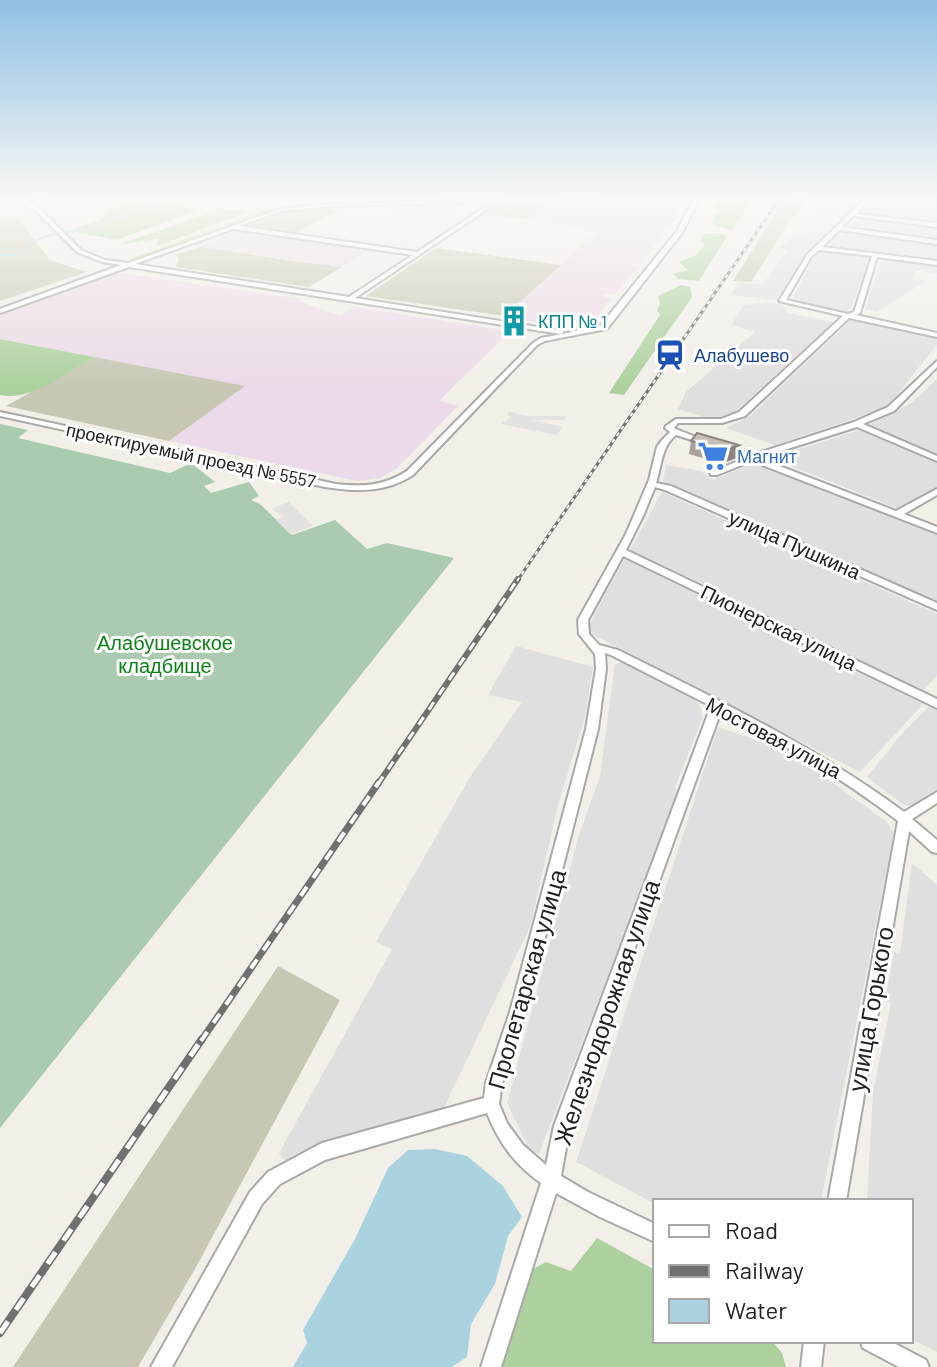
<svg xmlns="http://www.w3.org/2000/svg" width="937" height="1367" font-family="Barlow,sans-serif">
<rect width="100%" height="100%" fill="#f2efe9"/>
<g fill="#e0dfdf">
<polygon points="826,197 873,197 852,218 816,213"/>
<polygon points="878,197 937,197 937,224 864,215"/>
<polygon points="861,217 937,226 937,241 863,233 937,243 937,261 823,246"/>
<polygon points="808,231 830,235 807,253 779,300 731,295 738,283 763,284 787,251 779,248 794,235"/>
<polygon points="822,249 873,255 848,314 791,302 814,257"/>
<polygon points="886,257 937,264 937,274 917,270 912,279 926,281 877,312 865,309 882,258"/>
<polygon points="767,302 782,304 788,313 834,322 730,416 709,419 678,409 686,392 755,332 731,325 744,305"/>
<polygon points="852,319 937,337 937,345 886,408 775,445 726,428 750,416"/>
<polygon points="937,379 937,456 867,426 910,404"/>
<polygon points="859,430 937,463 937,490 899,509 771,458"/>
<polygon points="758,461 937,535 937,603 663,481 666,465 701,471 713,480"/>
<polygon points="662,492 937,614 937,675 923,691 630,550"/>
<polygon points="624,559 923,704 860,772 590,633 590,623"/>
<polygon points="516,646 593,667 585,717 558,805 530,927 440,1116 321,1143 287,1163 279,1153 392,949 376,942 470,777 522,702 488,695"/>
<polygon points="624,662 694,699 701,708 702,719 675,788 679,791 539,1154 529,1149 507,1103 579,835 600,776 615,664"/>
<polygon points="929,706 937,711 937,789 912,805 904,805 867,777 900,736"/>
<polygon points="718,727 788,751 886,821 894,833 821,1201 655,1201 655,1204 576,1162"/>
<polygon points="912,863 937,885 937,1352 911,1339 911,1201 867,1201 873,1092 891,1003 885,1001 894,952 900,953"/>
</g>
<g fill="#ebdbe8">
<polygon points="665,199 679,202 676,215 680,217 666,229 659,229 664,232 641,263 630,264 638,268 615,294 600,294 611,299 591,323 564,326 503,317 599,230 524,219 545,206 562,206 565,202"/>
<polygon points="460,205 440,218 390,211 388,207"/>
<polygon points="236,231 369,250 342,267 200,247"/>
<polygon points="115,272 302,299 299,301 340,316 354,307 510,331 439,401 458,406 396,469 381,478 357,481 169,441 244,386 0,339 0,315"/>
</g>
<g fill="#c7c7b4">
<polygon points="789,197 811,197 788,223 751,282 733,281 775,214"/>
<polygon points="543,203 545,206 524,219 486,214 501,204"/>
<polygon points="342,209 295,233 247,226 290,211"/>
<polygon points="18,218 50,260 87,272 0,301 0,221"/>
<polygon points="200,247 294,261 342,267 309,287 176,267 179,258 175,255"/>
<polygon points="436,248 561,265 504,316 366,296"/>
<polygon points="94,357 245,386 169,441 6,406"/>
<polygon points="278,966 340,1000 195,1269 138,1367 13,1367"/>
</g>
<polygon fill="#cdebb0" points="369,201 271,211 134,260 128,259 268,209 309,203"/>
<g fill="#add19e">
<polygon points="723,197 754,197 732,230 709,224 714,222 715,215 720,212 713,204 722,201"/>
<polygon points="136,200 168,201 197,210 117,240 80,233 74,229 104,218 106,211"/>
<polygon points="219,210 246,210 245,213 163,244 157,245 158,239 120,244"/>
<polygon points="717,233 725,235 726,238 699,281 678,279 673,274 688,270 679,262 696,255 705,245 701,240 705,234"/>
<polygon points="681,285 690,287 692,297 624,395 609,393 660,315 657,310 660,304 658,296"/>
<path d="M0,339L94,357C67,372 32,402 0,395Z"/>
<polygon points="597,1238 655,1270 655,1341 772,1341 782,1353 786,1367 497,1367 533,1269 546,1262 571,1271"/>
</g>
<polygon fill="#aacbaf" points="0,424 28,430 18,438 170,473 191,463 215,482 204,486 211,493 249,482 259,496 251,500 260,504 292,535 335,520 367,549 387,543 454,558 0,1128"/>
<g fill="#e2e2e2">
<polygon points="509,412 528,416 565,416 565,420 530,420 563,427 557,435 501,424 512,417 507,415"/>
<polygon points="289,502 313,526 290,534 276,520 282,517 272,508"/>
</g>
<polygon fill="#aad3df" points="435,1149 467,1156 503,1186 522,1217 508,1236 495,1284 471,1324 467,1357 452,1367 293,1367 307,1343 303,1330 355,1239 388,1168 408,1150"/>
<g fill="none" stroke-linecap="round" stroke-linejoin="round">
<g stroke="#aad3df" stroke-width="2">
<polyline points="179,199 188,197"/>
<path d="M0,254C25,259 23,245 41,238C57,231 82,231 100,228L93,224C119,220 142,208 168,202"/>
</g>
<g stroke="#a9a9a9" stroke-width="4">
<g id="minor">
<path d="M6,197L21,199L47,197L24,201L38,207L81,250L105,260L128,263L280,209L331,204L612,197L498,202L355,298L563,331V333L561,334L129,267L0,313V309L121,265L102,262L77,252L34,209ZM493,202L417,252L239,226L281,211L331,206ZM233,229L413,255L349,297L135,264Z"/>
<path d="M867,197H872L856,214L937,223V227L853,216L842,227L937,240V244L839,230L822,247L937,261V265L877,257L860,313L856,315L937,333V337L849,318L745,416L722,423H678L674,428L678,430L709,442L705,444L676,435C661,447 662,465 656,483L671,486L937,603V610L665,490L655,487L643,516L626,550L937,699V708L623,556L588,620L589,634L599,645L618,650C716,699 815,746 904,812L937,792V803L912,819L937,840V853L932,852L909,831L846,1201H828L898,821C842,778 783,743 721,711L570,1126L561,1176L588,1192L655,1224V1242L600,1217L556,1193L501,1367H481L541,1183C515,1165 499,1143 487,1113L325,1160L280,1184L262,1204L172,1367H151L250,1192L268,1172L322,1143L484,1098L486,1083L510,1012L586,729L596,669L595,654L579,634L578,620L626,534L649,480L657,447L662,440L670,432L665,428L666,426L676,419H721L739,412L843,316L779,301L807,255ZM819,250L872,256L854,312L848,314L786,300L811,257ZM605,653L611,655L711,706L554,1126L546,1165L523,1145L507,1123L499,1104L502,1083L526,1012L598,729L606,669Z"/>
<path d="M573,332L575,333V335L545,341L537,345L413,475C385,493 357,492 325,487L0,416V412L336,484C363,487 384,486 407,471L533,343L541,338Z"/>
<polygon points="937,361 937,367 894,411 863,424 937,456 937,461 857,427 759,458 896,511 937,489 937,495 904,514 937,527 937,533 752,461 717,475 711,475 710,473 745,458 723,450 723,446 729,446 752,455 854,422 888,407"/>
<polygon points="804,1341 824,1341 821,1367 801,1367"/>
<polygon points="860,1341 890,1341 926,1360 929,1367 899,1367 863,1348"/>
</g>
</g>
<g stroke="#a9a9a9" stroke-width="4">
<polygon id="tertiary" points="695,197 701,197 682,233 607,329 570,336 570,332 601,325 677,231"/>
</g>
<use href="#minor" fill="#fff" fill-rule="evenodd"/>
<use href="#tertiary" fill="#fff" fill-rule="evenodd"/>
<g stroke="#707070" stroke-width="3">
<polyline id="rail-far3" points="517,581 781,197"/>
</g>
<g stroke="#707070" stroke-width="6">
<polyline id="rail-far2" points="378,784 518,579"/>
</g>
<g stroke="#707070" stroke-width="7">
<polyline id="rail-far1" points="201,1041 379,782"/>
</g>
<g stroke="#707070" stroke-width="8">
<polyline id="rail" points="0,1333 202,1039"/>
</g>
<use href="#rail-far3" stroke="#fff" stroke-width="2" stroke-dasharray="4" stroke-linecap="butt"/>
<use href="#rail-far2" stroke="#fff" stroke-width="3" stroke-dasharray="9" stroke-linecap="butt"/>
<use href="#rail-far1" stroke="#fff" stroke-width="4" stroke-dasharray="11" stroke-linecap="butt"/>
<use href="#rail" stroke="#fff" stroke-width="5" stroke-dasharray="14" stroke-linecap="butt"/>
</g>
<polygon fill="#aba49e" points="691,441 739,445 736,458 722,464 689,454"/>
<polygon fill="#8b8681" points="739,445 736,458 722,464 724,450"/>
<polygon fill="#c7bfb8" stroke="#8b8681" stroke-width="2" points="697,433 739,445 724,450 691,441"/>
<linearGradient id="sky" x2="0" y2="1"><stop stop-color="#8fc0e4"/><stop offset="0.51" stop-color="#f9f8f5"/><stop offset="1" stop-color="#f9f8f5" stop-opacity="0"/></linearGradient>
<rect width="937" height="388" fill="url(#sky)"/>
<defs>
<g id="building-bare" transform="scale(2.4)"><path d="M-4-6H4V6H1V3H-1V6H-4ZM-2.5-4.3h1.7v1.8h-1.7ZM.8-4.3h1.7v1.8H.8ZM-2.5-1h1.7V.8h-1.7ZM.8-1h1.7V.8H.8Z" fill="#0f9aa8" stroke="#fff" stroke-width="2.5" paint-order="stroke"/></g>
<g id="station-bare" transform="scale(2.4)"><path d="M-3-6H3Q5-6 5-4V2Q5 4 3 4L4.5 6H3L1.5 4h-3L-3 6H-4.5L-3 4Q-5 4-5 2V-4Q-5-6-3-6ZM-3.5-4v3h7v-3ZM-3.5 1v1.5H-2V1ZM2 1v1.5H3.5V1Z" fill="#1a4fb4" stroke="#fff" stroke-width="2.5" paint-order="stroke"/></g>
<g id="supermarket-bare" transform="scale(2.4)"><path d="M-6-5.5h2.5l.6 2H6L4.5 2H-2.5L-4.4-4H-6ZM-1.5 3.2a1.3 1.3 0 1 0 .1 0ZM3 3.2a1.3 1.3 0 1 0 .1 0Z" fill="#3f7fe0" stroke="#fff" stroke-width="2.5" paint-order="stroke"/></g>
</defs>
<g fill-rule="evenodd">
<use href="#building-bare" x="514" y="321"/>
<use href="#station-bare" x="670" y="355"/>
<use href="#supermarket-bare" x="713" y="456"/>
</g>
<g text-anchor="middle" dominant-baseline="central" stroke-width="6" stroke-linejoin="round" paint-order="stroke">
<g font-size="18" fill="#0d838f" stroke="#fff" text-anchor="start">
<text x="538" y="321">КПП № 1</text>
</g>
<g font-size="18" fill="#164399" stroke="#fff" text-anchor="start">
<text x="694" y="355">Алабушево</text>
</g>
<g font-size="18" fill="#222" stroke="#fff">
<text transform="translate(191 455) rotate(12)">проектируемый проезд № 5557</text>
</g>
<g font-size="18" fill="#366cbe" stroke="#fff" text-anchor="start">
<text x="737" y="456">Магнит</text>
</g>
<g font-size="20" fill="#222" stroke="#fff">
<text transform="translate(795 544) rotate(24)">улица Пушкина</text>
<text transform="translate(779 627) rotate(26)">Пионерская улица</text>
<text transform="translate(774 737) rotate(28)">Мостовая улица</text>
</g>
<g font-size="20" fill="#0c8416" stroke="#fff">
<text x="165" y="642">Алабушевское<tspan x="165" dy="23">кладбище</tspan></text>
</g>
<g font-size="24" fill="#222" stroke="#fff">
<text transform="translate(526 979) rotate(-74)">Пролетарская улица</text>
<text transform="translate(870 1009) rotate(-80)">улица Горького</text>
<text transform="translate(606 1012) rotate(-71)">Железнодорожная улица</text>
</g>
</g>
<rect x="653" y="1199" width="260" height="144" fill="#ffffff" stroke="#a7a7a7" stroke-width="2"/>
<rect x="669" y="1225" width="40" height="12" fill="#ffffff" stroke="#a7a7a7" stroke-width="2"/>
<text x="725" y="1239" font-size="24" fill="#222222">Road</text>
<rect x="669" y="1265" width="40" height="12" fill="#707070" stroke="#a7a7a7" stroke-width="2"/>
<text x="725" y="1279" font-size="24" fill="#222222">Railway</text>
<rect x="669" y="1299" width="40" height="24" fill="#aad3df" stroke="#a7a7a7" stroke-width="2"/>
<text x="725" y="1319" font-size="24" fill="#222222">Water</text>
</svg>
